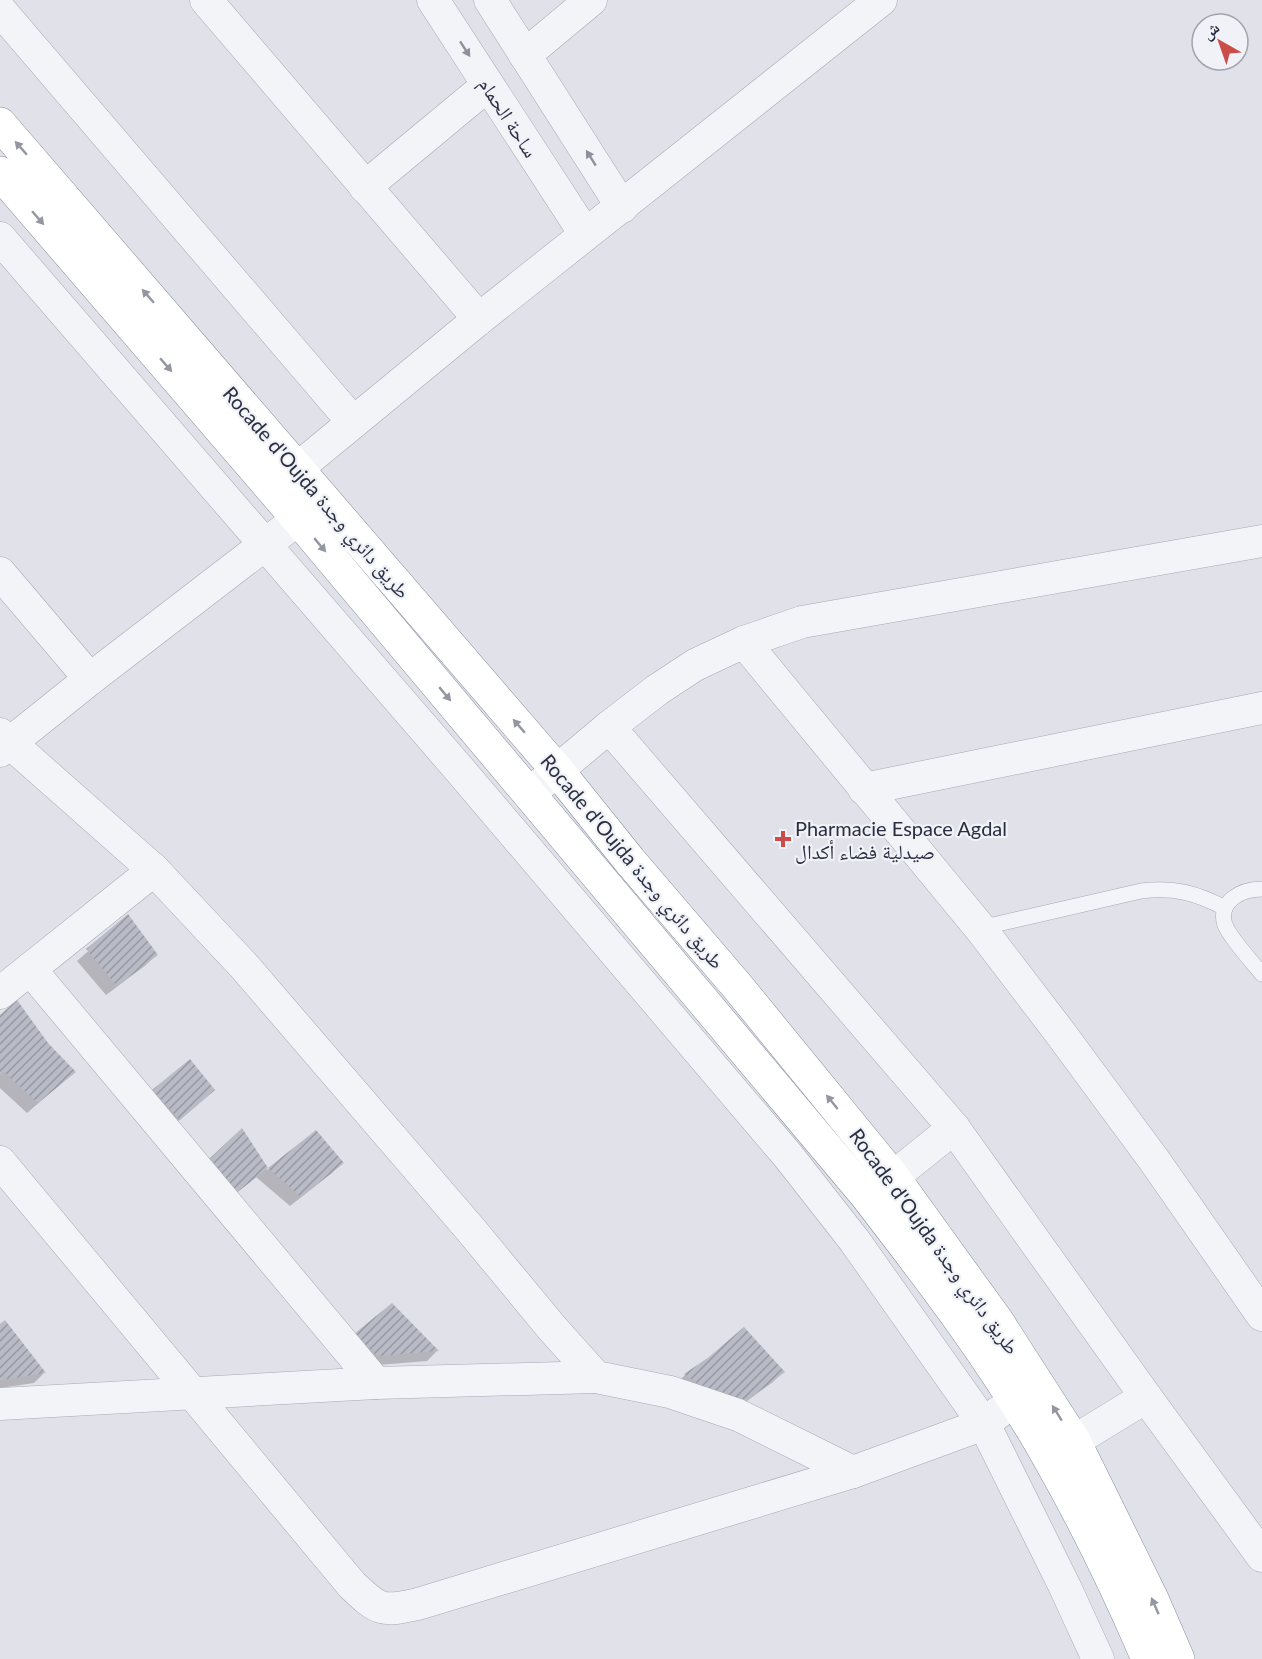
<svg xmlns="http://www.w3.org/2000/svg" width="1262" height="1659" font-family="Lato,'Noto Naskh Arabic',sans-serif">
<defs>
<pattern id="building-hatch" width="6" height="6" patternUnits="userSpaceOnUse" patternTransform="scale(1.5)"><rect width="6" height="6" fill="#b8bbc6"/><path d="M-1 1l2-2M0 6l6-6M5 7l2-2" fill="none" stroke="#9698a2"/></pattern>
</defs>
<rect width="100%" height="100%" fill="#e1e2e9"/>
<g fill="#0003">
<polygon points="128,916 156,955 146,965 106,995 77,961"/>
<polygon points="0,1017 63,1082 27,1113 0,1088"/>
<polygon points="190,1061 203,1100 169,1129 143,1101 153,1091"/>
<polygon points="242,1131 267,1170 316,1132 342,1163 332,1173 290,1206 256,1177 224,1203"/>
<polygon points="0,1326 44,1373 34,1383 0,1388"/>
<polygon points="355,1335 437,1351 427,1361 366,1366"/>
<polygon points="710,1359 783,1372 773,1382 724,1418 675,1385 685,1375"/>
</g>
<g fill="url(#building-hatch)">
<polygon points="128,914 158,955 117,986 86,949"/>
<polygon points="17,1000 48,1043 76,1072 38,1103 4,1072 0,1076 0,1015"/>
<polygon points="190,1059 215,1090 180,1120 152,1090"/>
<polygon points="242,1128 268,1168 316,1130 344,1163 301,1197 268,1168 235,1194 209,1159"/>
<polygon points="392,1303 439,1351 377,1356 354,1334"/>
<polygon points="5,1320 46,1373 0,1380 0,1324"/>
<polygon points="744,1327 785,1372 735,1409 684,1374 709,1357"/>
</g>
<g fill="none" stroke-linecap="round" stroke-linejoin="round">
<g stroke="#a6a8b3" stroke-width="16">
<g id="lane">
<path d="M1262,889C1242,889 1217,901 1225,925C1230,938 1253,963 1262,974"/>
<path d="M980,928L1141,891C1175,887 1196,893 1225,908"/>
</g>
</g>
<g stroke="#a6a8b3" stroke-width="33">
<g id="street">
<polyline points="206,0 479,319"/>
<polyline points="433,0 585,234"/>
<polyline points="490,0 622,207"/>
<polyline points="0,10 353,422"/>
<polyline points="525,55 591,0"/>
<polyline points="365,187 488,85"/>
<polyline points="0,238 459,769 789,1157 854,1240 984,1424 1065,1587 1098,1659"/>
<polyline points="276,486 479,319 881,0"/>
<polyline points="0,573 90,679"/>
<polyline points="744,642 980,928 1058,1030 1154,1160 1262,1315"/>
<polyline points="609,727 954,1128 1146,1397 1262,1556"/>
<polyline points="0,734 154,870 244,966 471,1230 552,1328 596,1377 670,1392 738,1415 853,1472"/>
<polyline points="0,751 90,679 319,503"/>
<polyline points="864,789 1262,708"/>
<polyline points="529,794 609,727 657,690 695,665 744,642 802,622 1262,541"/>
<polyline points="30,969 376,1383"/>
<polyline points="0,993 154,870"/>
<path d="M0,1162L352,1585C379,1611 382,1612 418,1604L853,1472L984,1424L999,1412"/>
<polyline points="893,1177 954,1128"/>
<polyline points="0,1404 376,1383 596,1377"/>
<polyline points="1074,1441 1146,1397"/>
</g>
</g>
<g stroke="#888d9f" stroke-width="34">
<g id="highway">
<polyline points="0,124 557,770 630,861 737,986 893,1177 997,1321 1074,1441 1152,1599 1178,1659"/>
<path d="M0,173L298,519L866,1195C931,1279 997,1365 1049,1458C1086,1523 1119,1591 1148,1659"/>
</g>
</g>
<use href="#lane" stroke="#f3f4f7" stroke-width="15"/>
<use href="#street" stroke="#f3f4f7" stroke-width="32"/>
<use href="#highway" stroke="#fff" stroke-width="33"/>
</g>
<defs><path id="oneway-solid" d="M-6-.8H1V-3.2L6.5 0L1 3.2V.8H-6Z" transform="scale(1.5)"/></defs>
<g fill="#8e919c">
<use href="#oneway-solid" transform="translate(465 49) rotate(57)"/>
<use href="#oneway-solid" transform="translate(591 158) rotate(-122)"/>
</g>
<g fill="#9496a0">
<use href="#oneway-solid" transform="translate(21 148) rotate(-131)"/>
<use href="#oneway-solid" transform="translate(38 218) rotate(49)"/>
<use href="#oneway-solid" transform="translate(148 296) rotate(-131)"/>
<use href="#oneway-solid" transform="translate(166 365) rotate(49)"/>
<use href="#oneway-solid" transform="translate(320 545) rotate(50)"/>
<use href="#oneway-solid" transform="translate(445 694) rotate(50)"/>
<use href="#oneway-solid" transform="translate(519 726) rotate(-131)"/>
<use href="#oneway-solid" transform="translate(832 1102) rotate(-129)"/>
<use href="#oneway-solid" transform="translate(1057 1413) rotate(-122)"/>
<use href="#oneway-solid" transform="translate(1155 1606) rotate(-114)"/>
</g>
<path fill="#cb4d49" stroke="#f0f2f7" stroke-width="2" d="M780 830h6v6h6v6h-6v6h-6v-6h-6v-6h6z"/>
<g text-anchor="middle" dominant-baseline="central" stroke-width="4.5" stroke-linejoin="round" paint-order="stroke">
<g font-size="20" fill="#292e40" stroke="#f0f2f7">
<text transform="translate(509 117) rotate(57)">ساحة الحمام</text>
<text transform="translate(317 492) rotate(49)">Rocade d'Oujda طريق دائري وجدة</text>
<text transform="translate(633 861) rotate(50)">Rocade d'Oujda طريق دائري وجدة</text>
<text transform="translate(935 1241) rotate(54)">Rocade d'Oujda طريق دائري وجدة</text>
</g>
<g font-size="20" fill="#292e40" stroke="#f0f2f7" text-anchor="start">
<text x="795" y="828">Pharmacie Espace Agdal<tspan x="795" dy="23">صيدلية فضاء أكدال</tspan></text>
</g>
</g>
<g transform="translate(1220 42) rotate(320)"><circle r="28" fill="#f0f2f7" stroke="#a0a4ae" stroke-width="1.5"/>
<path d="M0-4.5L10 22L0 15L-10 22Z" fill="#cb4d49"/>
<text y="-9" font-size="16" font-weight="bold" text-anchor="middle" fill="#292e40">ش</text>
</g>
</svg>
